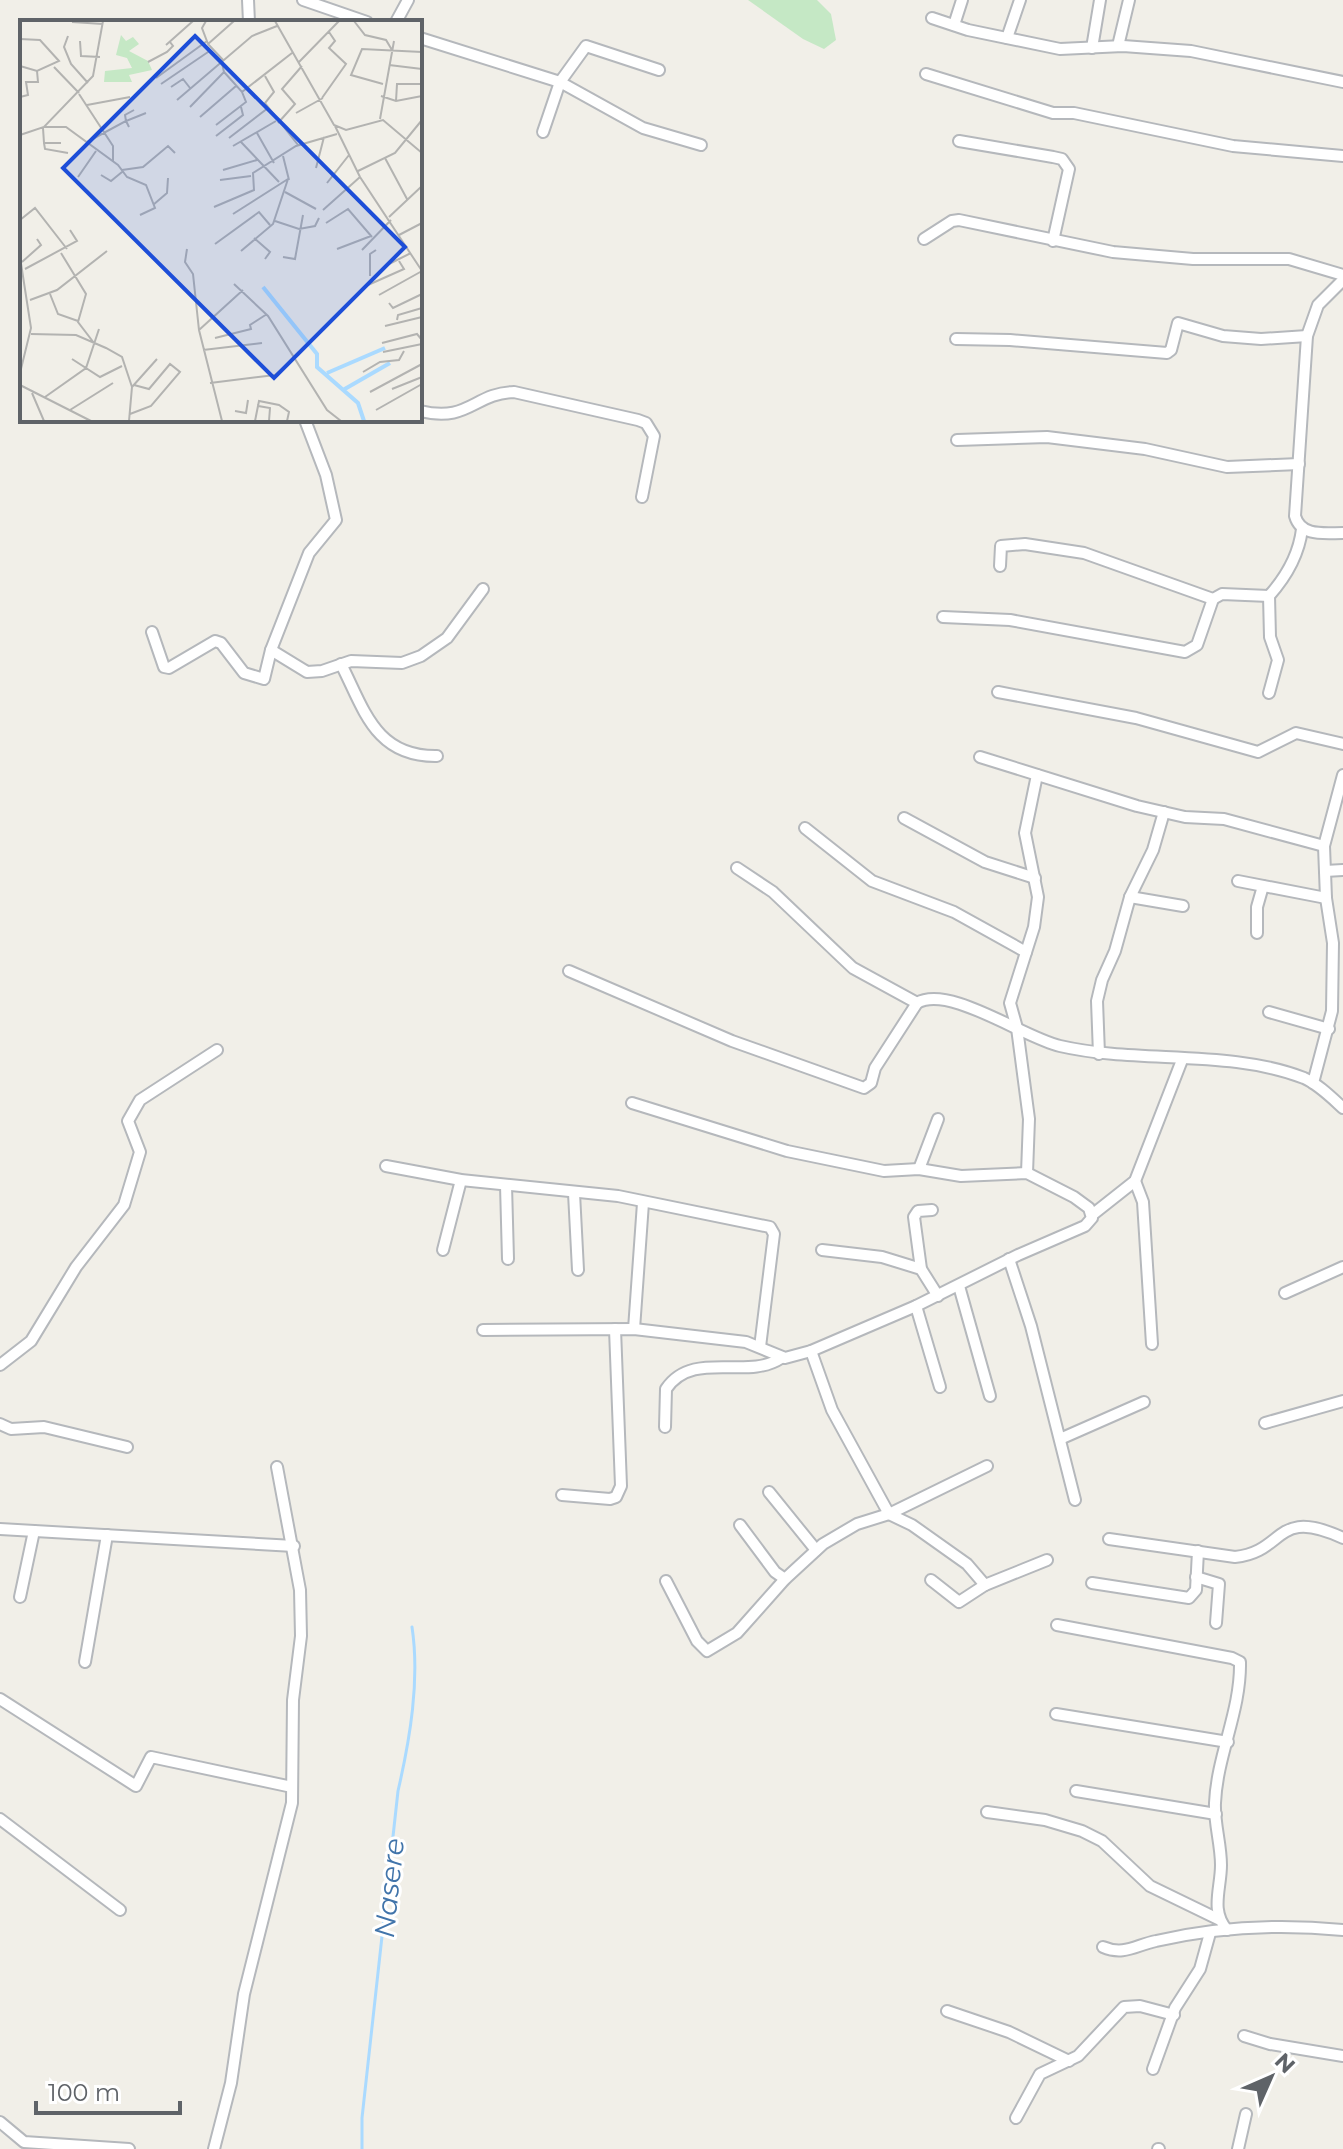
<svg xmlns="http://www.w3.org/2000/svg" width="1343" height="2149" font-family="Montserrat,sans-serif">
<rect width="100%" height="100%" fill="#f1efe8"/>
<polygon fill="#c5e8c5" points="748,0 817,0 831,14 836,40 824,49 803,39"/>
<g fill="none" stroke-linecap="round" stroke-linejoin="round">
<path stroke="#aadaff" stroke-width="3" d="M362,2149V2118L398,1791C410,1739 420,1680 412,1627"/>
<g stroke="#b5b8bc" stroke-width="14">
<g id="minor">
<polyline points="248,0 249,22"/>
<polyline points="303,0 367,22"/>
<polyline points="932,18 968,30 1060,49 1123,46 1191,51 1343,82"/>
<polyline points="396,22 408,0"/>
<polyline points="954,25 962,0"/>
<polyline points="420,38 560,82 586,46 659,70"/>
<polyline points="1007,38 1020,0"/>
<polyline points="1118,46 1129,0"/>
<polyline points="1092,48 1100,0"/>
<polyline points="926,74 1053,113 1074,113 1233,146 1343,156"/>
<polyline points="543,132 560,82 643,128 701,145"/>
<polyline points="959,141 1053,157 1062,159 1069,169 1053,241"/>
<polyline points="924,239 952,221 959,220 1113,252 1193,259 1289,259 1343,275"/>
<path d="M1343,280L1318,305L1307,336L1295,516C1301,537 1324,533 1343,533"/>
<polyline points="956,339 1010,340 1167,353 1171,350 1178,323 1223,336 1261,339 1307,336"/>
<path d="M420,411C469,423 474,393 514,392L638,420L646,423L654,436L642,497"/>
<polyline points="957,440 1047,437 1145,449 1227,467 1299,464"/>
<path d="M1000,566L1001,546L1025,544L1084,553L1213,599L1222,594L1269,596C1286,577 1299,554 1302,529"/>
<polyline points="1269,596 1270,637 1278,660 1269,693"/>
<polyline points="943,617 1010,620 1185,652 1197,645 1213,599"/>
<polyline points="152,632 164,667 169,668 215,641 221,643 244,673 264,679 271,650 309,553 336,520 326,475 305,420"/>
<polyline points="271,650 307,672 322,671 351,661 402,663 421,656 447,638 483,589"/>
<path d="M341,664C364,709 375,757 437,756"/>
<polyline points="998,692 1136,718 1258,752 1296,733 1343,744"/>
<polyline points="980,757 1137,806 1185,817 1224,819 1324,846"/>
<polyline points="904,818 985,862 1035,878"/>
<polyline points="805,828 872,881 954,912 1026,952"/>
<polyline points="737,868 773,892 853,968 917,1003"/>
<polyline points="1325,871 1343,870"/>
<polyline points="1238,881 1326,898"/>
<polyline points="1130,897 1183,906"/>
<polyline points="1257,933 1257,907 1263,886"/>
<path d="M569,971L732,1041L864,1088L871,1083L875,1068L917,1003C949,984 1024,1038 1060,1046C1138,1064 1230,1049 1304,1078C1318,1084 1331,1097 1343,1108"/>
<polyline points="1269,1012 1329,1029"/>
<polyline points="1099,1054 1097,1001 1102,980 1115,951 1130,897 1153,850 1164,812"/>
<polyline points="1313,1083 1332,1011 1333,943 1326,898 1324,846 1343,775"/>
<polyline points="386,1166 461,1180 618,1196 770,1227 774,1234 760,1347"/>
<polyline points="919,1169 938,1119"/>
<polyline points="1027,1173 1029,1119 1017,1028 1010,1003 1034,927 1038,897 1025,833 1037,775"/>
<polyline points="1135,1181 1143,1202 1152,1344"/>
<polyline points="506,1185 508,1259"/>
<polyline points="574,1193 578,1270"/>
<polyline points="932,1210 918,1211 914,1217 921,1269 938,1296"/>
<polyline points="1092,1215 1135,1181 1182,1060"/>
<polyline points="443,1250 461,1180"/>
<polyline points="822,1250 882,1257 921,1269"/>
<polyline points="1009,1259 1031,1326 1075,1500"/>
<polyline points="959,1286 990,1396"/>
<polyline points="1285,1293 1343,1267"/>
<polyline points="916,1306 940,1387"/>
<polyline points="634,1329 643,1203"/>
<polyline points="483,1330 634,1329 746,1342 785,1358 811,1351 916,1306 1018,1255 1085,1226 1092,1218 1089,1208 1074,1197 1027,1173 961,1176 919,1169 884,1171 787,1151 632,1103"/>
<polyline points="811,1351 832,1410 889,1514 912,1525 967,1564 985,1585 1047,1560"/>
<polyline points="0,1365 31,1341 76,1267 124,1205 140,1152 128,1121 140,1100 217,1050"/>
<polyline points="1265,1423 1343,1401"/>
<polyline points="0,1424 11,1429 44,1427 127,1447"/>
<path d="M665,1427L666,1389C693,1349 747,1381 781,1358"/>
<polyline points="1060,1439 1144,1402"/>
<polyline points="769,1492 816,1550"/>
<polyline points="562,1495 610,1499 616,1497 621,1486 615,1329"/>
<polyline points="740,1525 775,1572 785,1579"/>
<polyline points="0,1529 294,1546"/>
<path d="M1109,1539L1235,1557C1286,1552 1274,1506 1343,1538"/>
<polyline points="1196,1577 1219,1584 1216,1623"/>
<polyline points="931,1580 959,1602 985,1585"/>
<polyline points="666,1581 697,1641 707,1651 737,1633 785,1579 823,1544 857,1524 889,1514 987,1466"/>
<polyline points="1092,1583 1189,1598 1196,1590 1198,1551"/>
<polyline points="20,1597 34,1531"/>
<path d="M1057,1625L1232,1658L1240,1662C1241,1711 1217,1755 1215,1803C1214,1823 1221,1844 1221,1865C1221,1889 1210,1910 1227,1930"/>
<polyline points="85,1662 107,1535"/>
<polyline points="0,1699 136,1786 151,1757 292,1787"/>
<polyline points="1056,1714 1228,1742"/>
<polyline points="1076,1791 1216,1814"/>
<polyline points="987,1812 1045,1820 1082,1831 1102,1841 1150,1886 1218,1919"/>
<polyline points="0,1819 120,1910"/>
<path d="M1103,1947C1124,1956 1136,1945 1156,1941C1216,1927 1282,1924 1343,1930"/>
<polyline points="947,2011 1009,2032 1069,2061"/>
<polyline points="1244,2036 1270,2044 1343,2056"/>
<polyline points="1153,2069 1175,2008 1200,1969 1210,1933"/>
<polyline points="1016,2118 1040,2074 1078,2056 1124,2007 1140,2006 1174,2015"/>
<polyline points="0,2122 24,2142 129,2149"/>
<polyline points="214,2149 231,2083 244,1994 292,1803 293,1700 301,1636 300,1590 277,1467"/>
<polyline points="1158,2149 1159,2149"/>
<polyline points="1238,2149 1246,2114"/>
</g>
</g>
<use href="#minor" stroke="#fff" stroke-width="10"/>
</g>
<g text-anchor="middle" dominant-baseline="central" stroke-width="6" stroke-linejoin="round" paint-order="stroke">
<g font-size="28" font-style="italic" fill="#4174aa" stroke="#fff">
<text transform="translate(389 1888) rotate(-84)">Nasere</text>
</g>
</g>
<g transform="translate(20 20)">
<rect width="402" height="402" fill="#f1efe8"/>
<path d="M101,15L106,21L113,17L119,24L109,31L128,41L132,50L109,55L112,62H84L85,51L112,48L107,38L96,35Z" fill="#c5e8c5"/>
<path fill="none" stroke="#aadaff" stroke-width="4" d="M243,267L297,334V347L338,383L344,401M307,353L365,328M323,370L370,343"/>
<path fill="none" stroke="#b3b3b1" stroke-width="2" d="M186,1L182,8L188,24L204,41M255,1L314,105L326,110L363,100L402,133M334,1L345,15L366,20L372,30M52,2L83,4M48,16L44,27L51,44L68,63M0,19L20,20L39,41L17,51L0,46M60,21L61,36L80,37M188,24L214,1M146,25L173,1M128,42L147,32L153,26L150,22M279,42L319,1M202,43L204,52L222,72L272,33M369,45L402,49M34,47L59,73M245,56L254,72L245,83L278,125M136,58L187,21M141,64L191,30M363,64L331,55L342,29L402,32M151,67L163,59L170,68M59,74L93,126V141M361,76L376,81L402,76M0,77L8,75L6,62H18L17,51M302,78L326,44L309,28L315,21L309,12M157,80L232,16L257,6M376,81L377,64H402M67,85L110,77M170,87L204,52M276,93L303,78M180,97L216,66M360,99L374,21M258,103L275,84L262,69L282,46M196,105L226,82L222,72M315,106L340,157L402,251M24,107H46L98,145L107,157L126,165L135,188L120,195M109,107L106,101L126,93M23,108L24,123H41M237,113L254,143M0,115L24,107L73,56L83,1M196,116L223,95L221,87M209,118L248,88M67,122L106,101L105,95L114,90M221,122L259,162M24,123L25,129L48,133M213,126L256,101M263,136L269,160M365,138L387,179M296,148L304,117M102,150L123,147L148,126L155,133M203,150L237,140M338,151L375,133L402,100M81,155L91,161L102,152M58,157L76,131M200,160L231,156M307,163L329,135M265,172L296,189M133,185L147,173L148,158M194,187L234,170L233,153L276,126L317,114M303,190L340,157M213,194L268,159M369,197L402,166M0,200L15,188L47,229M255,201L279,209L295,206L299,198M306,203L328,189L352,217M379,215L402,203M234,218L250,232L245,239M195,224L239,192L250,205M167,229L165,242L173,254L179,310L202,401M317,229L351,216M342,230L371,200M221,231L253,204L268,159M41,233L66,274L58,302L74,323M0,237L11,308L0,353M263,237L275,239L283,195M2,242L21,225L17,219M367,245L391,233M5,249L57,221L50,210M350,256V234L356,230M214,264L248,296L307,390L321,401M348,265L384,249L379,241M30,274L38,294L58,301M359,275L402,251M10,280L37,270L87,231M369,283L373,288L402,274M377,300L378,295L402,288M365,306L402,297M179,310L223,270M11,314L56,315L86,328L102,337L112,367M195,318L231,309L230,305L247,294M362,323L397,314L402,320M183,330L242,323M363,332L402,324M52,339L80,357L102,346M343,352L360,342L379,340L384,331M190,363L255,355L275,338M0,365L71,401M372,369L402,357M350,372L402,344M12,373L24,401M25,377L66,348L79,309M238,386L239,381L259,385L269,392L267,401M50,390L93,363M356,390L402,364M215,391L226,393L228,380M110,394L131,386L160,352L150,344L129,369L114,365M109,401L112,367L137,339M235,401L238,386L250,388L249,401"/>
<path fill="#1d4ed8" fill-opacity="0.15" stroke="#1d4ed8" stroke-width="4" d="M175,16L385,227L254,358L43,148Z"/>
<rect width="402" height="402" fill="none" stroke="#5f6368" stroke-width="4"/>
</g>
<g transform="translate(1271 2077) rotate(45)" stroke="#ffffff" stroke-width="6" paint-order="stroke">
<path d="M0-6L14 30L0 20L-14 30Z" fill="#5f6368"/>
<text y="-12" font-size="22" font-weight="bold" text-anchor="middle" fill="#5f6368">N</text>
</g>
<path d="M36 2101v12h144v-12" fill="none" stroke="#5f6368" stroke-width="4"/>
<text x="48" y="2101" font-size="24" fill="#5f6368" stroke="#ffffff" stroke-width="6" paint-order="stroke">100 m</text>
</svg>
